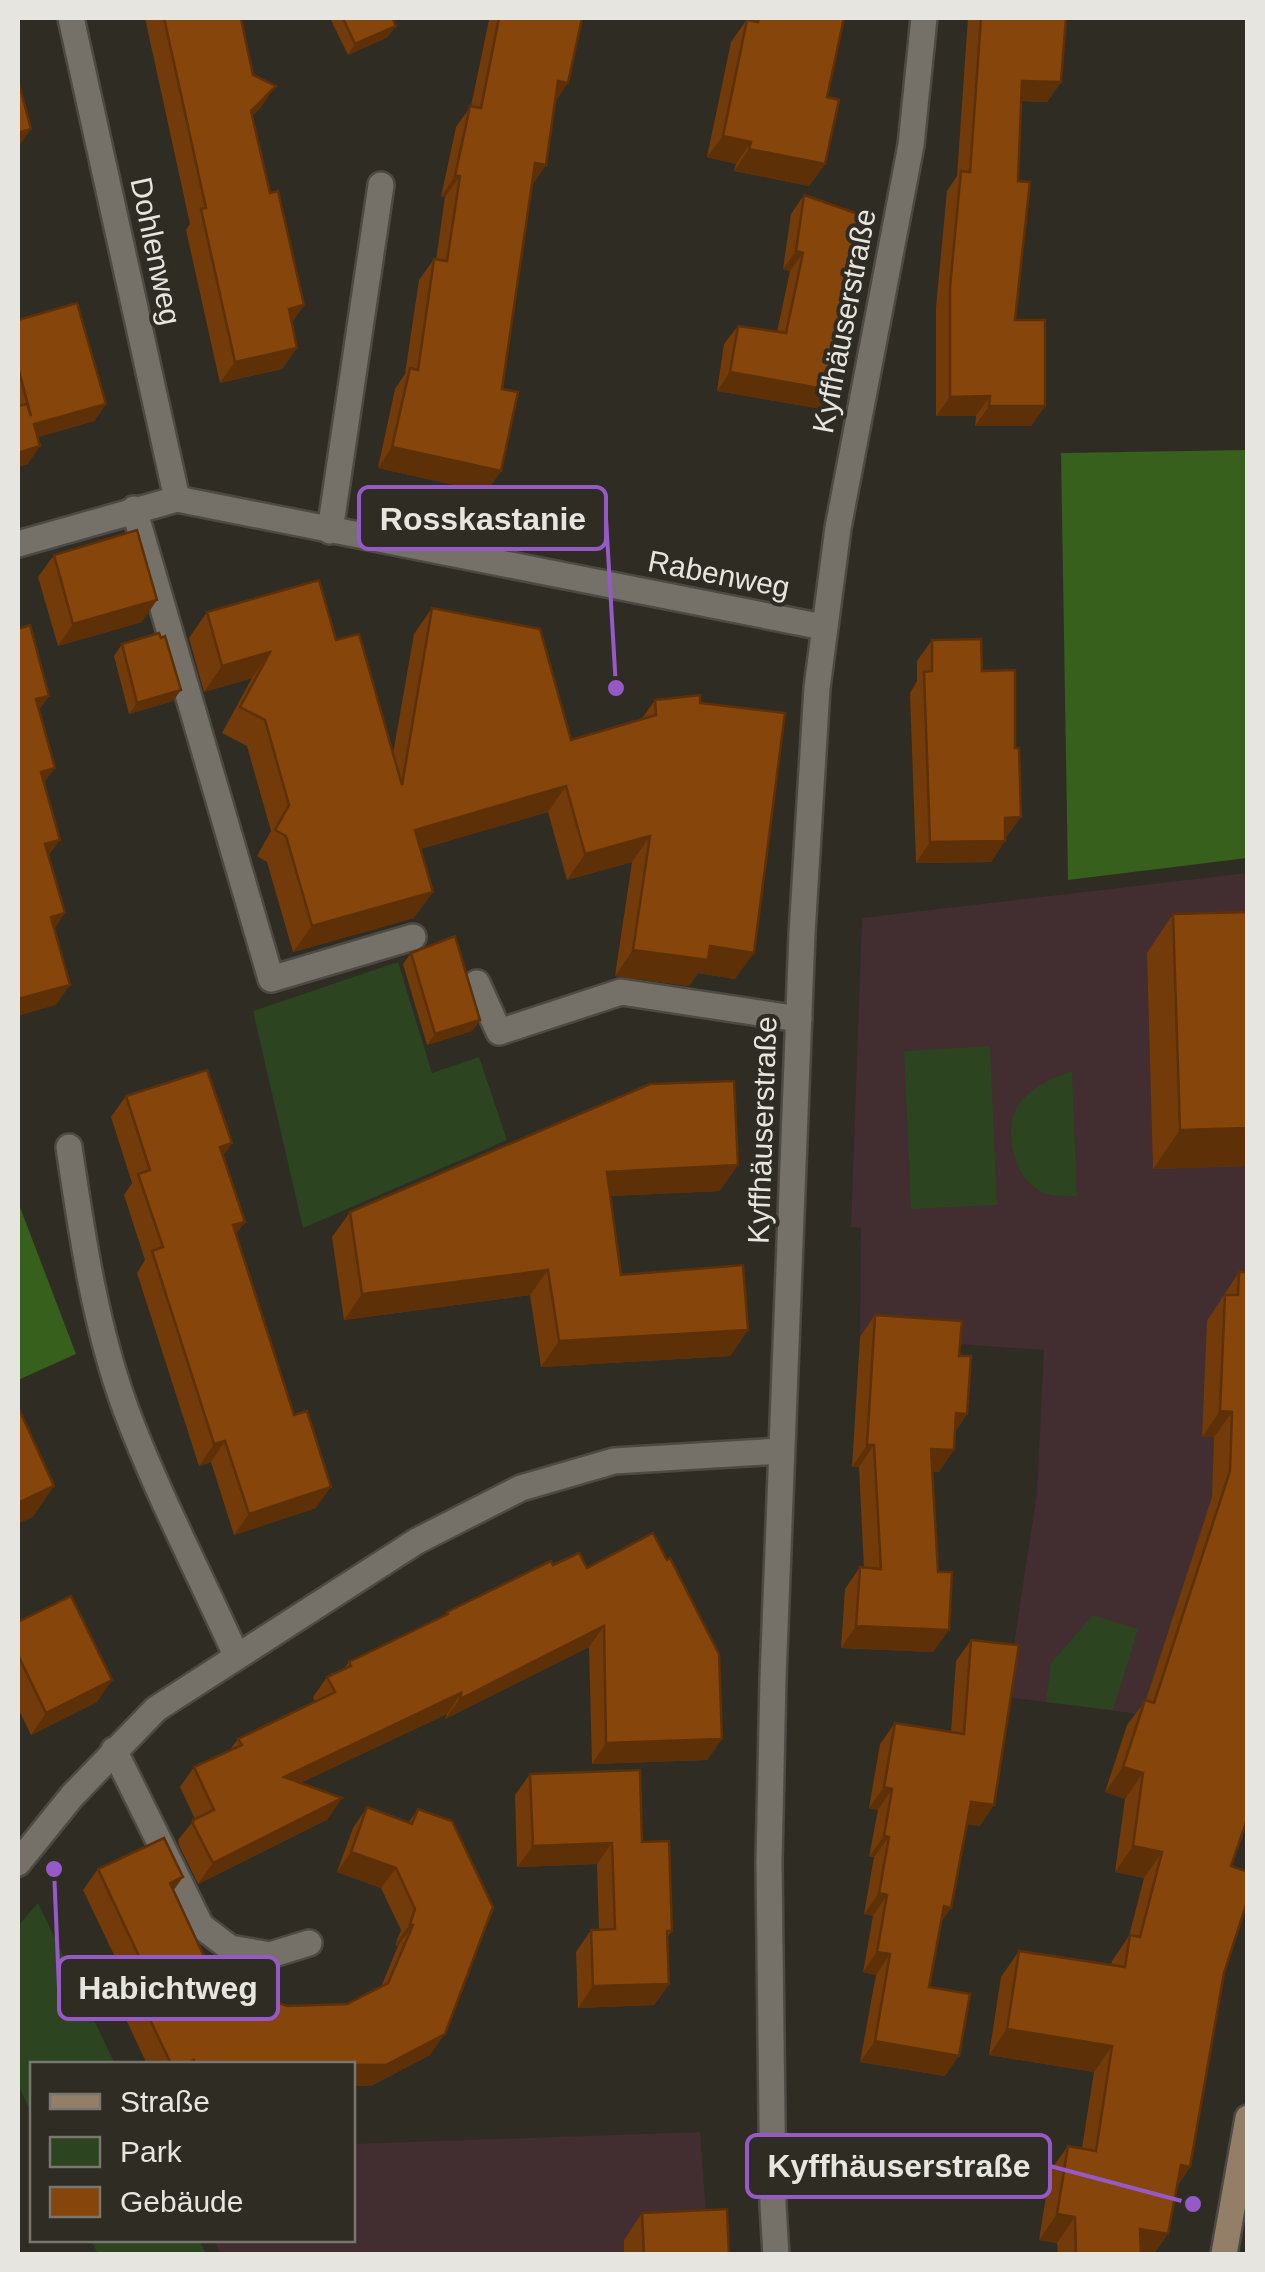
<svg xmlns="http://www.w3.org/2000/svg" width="1265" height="2272" font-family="Arial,sans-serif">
<rect width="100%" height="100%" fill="#2f2c24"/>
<g fill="#422d30">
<polygon points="1247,873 1247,1749 1131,1713 1006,1697 1037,1493 1044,1350 860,1337 861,1228 851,1227 862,918"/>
<polygon points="700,2132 709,2254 221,2254 214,2240 352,2240 353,2144"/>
</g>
<g fill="#2c441f">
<polygon points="398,962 432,1073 479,1057 507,1140 303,1228 253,1011"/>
<polygon points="990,1046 997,1205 911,1209 904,1051"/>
<path d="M1072,1071L1077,1196C1063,1196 1049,1197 1038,1190C1016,1178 1004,1134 1015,1111C1025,1090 1051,1078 1072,1071Z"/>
<polygon points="1093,1615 1138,1629 1113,1710 1046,1702 1051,1663"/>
<polygon points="38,1903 115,2064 32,2064 32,2116 18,2084 18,1926"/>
<polygon points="91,2240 199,2240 206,2254 98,2254"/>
</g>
<g fill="#36601b">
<polygon points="1247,450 1247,858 1068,880 1061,453"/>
<polygon points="18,1202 76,1354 18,1380"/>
</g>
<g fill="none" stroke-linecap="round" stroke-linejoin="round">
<g stroke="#4d4a44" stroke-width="30">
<g id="lane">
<polyline points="134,509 271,979 413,937"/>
<polyline points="330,531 381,185"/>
<polyline points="477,983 499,1032 621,992 799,1019"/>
<path d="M69,1147C82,1235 95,1326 126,1410C156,1491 200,1575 236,1655"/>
</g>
</g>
<g stroke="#4d4a44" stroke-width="30">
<g id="street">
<polyline points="71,18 177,499"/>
<polyline points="18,544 177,499 823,627"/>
<polyline points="114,1750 201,1926 230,1948 270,1955 309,1943"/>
<polyline points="18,1863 72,1796 156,1709 417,1541 521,1488 614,1461 781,1451"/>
<polyline points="776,2254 773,2206 769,1863 773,1678 802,934 817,688 838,528 911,145 924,18"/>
</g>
</g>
<g stroke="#4d4a44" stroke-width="30">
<polyline id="secondary" points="1224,2254 1248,2118"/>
</g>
<use href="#lane" stroke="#757168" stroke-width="25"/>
<use href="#street" stroke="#757168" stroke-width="25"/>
<use href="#secondary" stroke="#937f67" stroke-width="25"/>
</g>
<g fill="#723b09">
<polygon points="145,18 236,18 261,107 252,116 270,193 304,305 292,322 297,348 282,369 220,383 186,230 190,224"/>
<polygon points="330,18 392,18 388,37 348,55"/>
<polygon points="479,18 582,18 555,102 546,165 532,185 502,389 501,471 486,492 378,468 395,389 405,374 419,280 434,259 436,260 445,197 441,197 456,127 471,106 489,20"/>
<polygon points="748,18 844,18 827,97 825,164 809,186 734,171 736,164 707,157 731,42"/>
<polygon points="968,18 1066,18 1061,82 1047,102 1021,101 1015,320 1045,406 1031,426 975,426 976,416 936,416 936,307 947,191 957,176"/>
<polygon points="804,195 828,410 717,391 724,344 738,326 777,332 790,271 783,269 791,214"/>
<polygon points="18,320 106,404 94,421 38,437 28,464 18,467"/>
<polygon points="54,555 142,622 58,646 38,577"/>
<polygon points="432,608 571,740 641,720 655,700 735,979 698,973 689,986 615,976 632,862 567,880 548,812 420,849 414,918 293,952 267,862 257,856 271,831 247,746 222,733 252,678 204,692 189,638 207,612 336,640 393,754 414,634"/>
<polygon points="932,640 982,671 1006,838 991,862 916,863 910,693 917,681 917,661"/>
<polygon points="122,644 173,701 129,714 114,656"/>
<polygon points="1173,914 1248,1166 1153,1169 1147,953"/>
<polygon points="411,953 480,1020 472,1031 427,1045 403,964"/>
<polygon points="650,1084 720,1191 610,1196 621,1275 748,1330 730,1356 541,1367 530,1295 344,1320 332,1237 350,1212"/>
<polygon points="126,1096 223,1155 236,1235 316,1508 234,1535 211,1462 199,1466 137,1273 145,1260 124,1195 132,1183 111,1117"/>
<polygon points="1239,1272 1231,1866 1224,1973 1190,2167 1177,2186 1154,2254 1058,2254 1057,2243 1039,2240 1050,2171 1068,2146 1082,2148 1094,2072 989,2055 1001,1977 1019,1951 1111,1965 1112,1961 1129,1936 1144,1878 1115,1872 1125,1799 1105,1792 1127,1725 1146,1700 1212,1497 1214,1437 1202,1437 1207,1321"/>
<polygon points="875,1315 959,1356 967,1414 955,1432 939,1472 932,1472 933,1652 841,1648 845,1589 860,1567 864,1568 859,1467 852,1467 860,1337"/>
<polygon points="553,1565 587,1568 722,1739 707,1760 592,1764 589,1647 445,1719 447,1714 300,1783 328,1819 198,1884 179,1845 178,1840 195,1819 180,1787 194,1767 229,1751 238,1739 315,1702 313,1697 327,1677 343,1670 349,1662 443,1617 447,1612"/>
<polygon points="18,1622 97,1702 31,1735 18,1708"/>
<polygon points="971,1640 980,1826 967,1824 951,1908 941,1922 929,1987 945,2076 860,2062 876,1975 863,1972 873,1916 864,1914 874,1857 869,1857 878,1810 869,1808 880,1744 895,1723 951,1732 956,1661"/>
<polygon points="530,1774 642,1842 672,1931 668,1936 669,1984 654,2005 578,2008 576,1952 591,1930 599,1930 597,1864 517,1867 515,1795"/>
<polygon points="367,1807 409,1822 418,1809 430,2055 371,2086 352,2086 352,2064 147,2064 115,1996 126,1980 83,1890 98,1869 174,1890 204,1975 287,2006 347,2004 381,1987 398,1946 395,1945 401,1930 381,1888 337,1872 353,1828"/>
<polygon points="642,2213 729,2254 624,2254 624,2240"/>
</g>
<g fill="#5d3008">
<polygon points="396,26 388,37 348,55 355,44"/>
<polygon points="558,81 568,83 554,104"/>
<polygon points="1022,81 1061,82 1047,102 1008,100"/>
<polygon points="276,86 261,107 236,133 251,111"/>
<polygon points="31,129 18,148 18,133"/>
<polygon points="723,136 751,142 736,164 707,157"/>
<polygon points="749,149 825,164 809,186 734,171"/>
<polygon points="535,163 546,165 531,186"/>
<polygon points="455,176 460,176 445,197 441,197"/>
<polygon points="796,251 803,253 790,271 783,269"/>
<polygon points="304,305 289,327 289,309"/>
<polygon points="297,348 282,369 220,383 235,362"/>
<polygon points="730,372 841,392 828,410 717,391"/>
<polygon points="990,396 976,416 936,416 950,397"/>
<polygon points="106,404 94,421 21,442 34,424"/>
<polygon points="989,406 1045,406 1031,426 975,426"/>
<polygon points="40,446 28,464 18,467 18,453"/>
<polygon points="392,447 501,471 486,492 378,468"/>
<polygon points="157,600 142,622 58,646 73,624"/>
<polygon points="270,652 252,678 204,692 222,666"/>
<polygon points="181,690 173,701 129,714 137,703"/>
<polygon points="49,696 35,716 36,699"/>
<polygon points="55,768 40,788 41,772"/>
<polygon points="566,786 548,812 397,856 415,830"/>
<polygon points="1021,817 1006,838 991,839 1005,818"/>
<polygon points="650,836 632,862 567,880 585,854"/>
<polygon points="60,840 45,860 45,844"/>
<polygon points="1005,841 991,862 916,863 930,842"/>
<polygon points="433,892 414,918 293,952 312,926"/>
<polygon points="65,913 51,934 51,917"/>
<polygon points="710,946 754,953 735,979 698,973 689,986 615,976 633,950"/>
<polygon points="70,985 56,1005 18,1016 18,999"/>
<polygon points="480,1020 472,1031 427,1045 435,1034"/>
<polygon points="1248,1128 1248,1166 1153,1169 1180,1130"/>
<polygon points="232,1143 217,1165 220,1147"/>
<polygon points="738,1165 720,1191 589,1197 607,1172"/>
<polygon points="245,1222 230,1243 233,1225"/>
<polygon points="548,1270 530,1295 344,1320 362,1294"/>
<polygon points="748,1330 730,1356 541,1367 559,1341"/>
<polygon points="1220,1411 1232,1412 1214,1437 1202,1437"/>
<polygon points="956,1413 967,1414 952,1436"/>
<polygon points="225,1441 211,1462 199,1466 214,1444"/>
<polygon points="867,1445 874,1445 859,1467 852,1467"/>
<polygon points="931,1449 954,1450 939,1472 916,1471"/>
<polygon points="54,1486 33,1517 18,1524 18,1503"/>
<polygon points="331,1487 316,1508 234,1535 249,1514"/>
<polygon points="604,1626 589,1647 445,1719 460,1699"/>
<polygon points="856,1626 949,1630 933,1652 841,1648"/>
<polygon points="112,1680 97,1702 31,1735 46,1713"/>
<polygon points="461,1693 447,1714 269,1798 284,1777"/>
<polygon points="722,1739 707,1760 592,1764 606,1743"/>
<polygon points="1123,1767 1143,1773 1125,1799 1105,1792"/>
<polygon points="884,1787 892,1789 878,1810 869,1808"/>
<polygon points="342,1798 328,1819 198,1884 213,1863"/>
<polygon points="971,1802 994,1805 980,1826 956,1823"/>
<polygon points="884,1836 889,1837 874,1857 869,1857"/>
<polygon points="612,1843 597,1864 517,1867 533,1846"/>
<polygon points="1133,1846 1162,1852 1144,1878 1115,1872"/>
<polygon points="351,1852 396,1868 381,1888 337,1872"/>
<polygon points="183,1877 169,1897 170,1883"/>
<polygon points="879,1893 887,1895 873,1916 864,1914"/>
<polygon points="944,1906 951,1908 936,1929"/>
<polygon points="410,1924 413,1925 398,1946 395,1945"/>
<polygon points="877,1952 890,1954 876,1975 863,1972"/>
<polygon points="669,1984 654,2005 578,2008 593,1986"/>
<polygon points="1007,2029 1112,2046 1094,2072 989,2055"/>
<polygon points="445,2034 430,2055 371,2086 352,2086 352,2066"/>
<polygon points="875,2041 959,2056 945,2076 860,2062"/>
<polygon points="1181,2165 1190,2167 1172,2192"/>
<polygon points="1057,2214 1075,2217 1057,2243 1039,2240"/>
<polygon points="1140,2229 1168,2234 1154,2254 1122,2254"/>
</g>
<g fill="#85450b" stroke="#5d3008" stroke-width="2.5">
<polygon points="164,18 236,18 241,19 253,75 276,86 251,111 270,193 278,191 304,305 289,309 297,348 235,362 201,209 206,208"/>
<polygon points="343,18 392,18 396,26 355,44"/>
<polygon points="499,18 582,18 568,83 558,81 546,165 535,163 502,389 518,392 501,471 392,447 410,368 418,370 434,259 447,261 460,176 455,176 470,106 481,108"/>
<polygon points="759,18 844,18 827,97 839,100 825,164 749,149 751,142 723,136 747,20 758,22"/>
<polygon points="981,18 1066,18 1061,82 1022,81 1018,181 1030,182 1015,320 1045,320 1045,406 989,406 990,396 950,397 950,287 961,171 970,172"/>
<polygon points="18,80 31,129 18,133"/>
<polygon points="804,195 870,218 841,392 730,372 738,326 786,333 803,253 796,251"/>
<polygon points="77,303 106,404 34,424 40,446 18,453 18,406 27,404 31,416 18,367 18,320"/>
<polygon points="137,530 157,600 73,624 54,555"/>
<polygon points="319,580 336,640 359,634 402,785 432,608 540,629 571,740 656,715 655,700 700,695 700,703 785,713 754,953 710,946 708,960 633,950 650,836 585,854 566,786 415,830 433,892 312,926 286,836 275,830 289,805 265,720 240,707 270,652 222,666 207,612"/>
<polygon points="30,625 49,696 36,699 55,768 41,772 60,840 45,844 65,913 51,917 70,985 18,999 18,629"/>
<polygon points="159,633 161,638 165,636 181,690 137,703 122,644"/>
<polygon points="981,639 982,671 1015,670 1015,748 1019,748 1021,817 1005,818 1005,841 930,842 924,672 932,671 932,640"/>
<polygon points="1248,912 1248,1128 1180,1130 1173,914"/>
<polygon points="455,936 480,1020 435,1034 411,953"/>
<polygon points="207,1070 232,1143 220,1147 245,1222 233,1225 294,1415 307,1411 331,1487 249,1514 225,1441 214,1444 152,1251 163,1247 138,1174 150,1170 126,1096"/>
<polygon points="734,1081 738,1165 607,1172 621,1275 743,1265 748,1330 559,1341 548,1270 362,1294 350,1212 650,1084"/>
<polygon points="1239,1272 1248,1272 1248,1817 1231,1866 1248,1872 1248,1899 1224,1973 1190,2167 1181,2165 1168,2234 1140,2229 1141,2254 1076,2254 1075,2217 1057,2214 1068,2146 1096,2151 1112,2046 1007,2029 1019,1951 1125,1967 1130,1935 1140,1937 1162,1852 1133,1846 1143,1773 1123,1767 1145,1700 1154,1703 1230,1471 1232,1412 1220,1411 1225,1295 1238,1295"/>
<polygon points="875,1315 962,1321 959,1356 971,1356 967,1414 956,1413 954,1450 931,1449 938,1572 952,1572 949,1630 856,1626 860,1567 881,1569 874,1445 867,1445"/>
<polygon points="18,1407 54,1486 18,1503"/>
<polygon points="653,1533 667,1560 670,1558 719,1654 722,1739 606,1743 604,1626 460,1699 461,1693 284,1777 342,1798 213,1863 193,1824 193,1820 214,1810 194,1767 242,1745 238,1739 335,1692 327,1677 351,1666 349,1662 448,1614 447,1612 551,1561 553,1565 579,1553 587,1568"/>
<polygon points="71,1596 112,1680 46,1713 18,1655 18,1622"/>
<polygon points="971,1640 1019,1645 994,1805 971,1802 951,1908 944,1906 929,1987 970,1994 959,2056 875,2041 890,1954 877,1952 887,1895 879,1893 889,1837 884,1836 892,1789 884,1787 895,1723 964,1734"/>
<polygon points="640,1770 642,1842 669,1841 672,1931 667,1931 669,1984 593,1986 591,1930 615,1929 612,1843 533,1846 530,1774"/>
<polygon points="367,1807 412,1824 418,1809 452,1821 493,1907 445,2034 386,2065 196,2064 194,2060 186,2064 171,2064 129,1975 145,1969 98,1869 164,1838 183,1877 170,1883 208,1965 204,1975 287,2006 347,2004 388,1983 413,1925 410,1924 415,1909 396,1868 351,1852"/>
<polygon points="727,2209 729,2254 644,2254 642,2213"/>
</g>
<g text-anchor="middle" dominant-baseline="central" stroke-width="8" stroke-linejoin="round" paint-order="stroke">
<g font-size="30" fill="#e7e5df" stroke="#2f2c24">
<text transform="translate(156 251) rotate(78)">Dohlenweg</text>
<text transform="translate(844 321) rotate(-79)">Kyffhäuserstraße</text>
<text transform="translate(719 574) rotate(11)">Rabenweg</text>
<text transform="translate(762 1130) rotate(-88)">Kyffhäuserstraße</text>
</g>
</g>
<path fill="none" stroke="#965ac7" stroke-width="4" d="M616 688L606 518M54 1869L59 1988M1193 2204L1050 2166"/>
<g fill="#965ac7" stroke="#2f2c24" stroke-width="4">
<circle cx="616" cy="688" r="10"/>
<circle cx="54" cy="1869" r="10"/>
<circle cx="1193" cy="2204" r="10"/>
</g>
<g fill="#2f2c24" stroke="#965ac7" stroke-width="4">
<rect x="359" y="487" width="247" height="62" rx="10"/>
<rect x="59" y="1957" width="219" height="62" rx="10"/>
<rect x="747" y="2135" width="303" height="62" rx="10"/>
</g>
<g font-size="32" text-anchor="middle" font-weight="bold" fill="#e7e5df">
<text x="483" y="530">Rosskastanie</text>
<text x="168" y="1999">Habichtweg</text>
<text x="899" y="2177">Kyffhäuserstraße</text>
</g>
<rect width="1265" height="2272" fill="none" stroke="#e7e5df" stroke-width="40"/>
<rect x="30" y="2062" width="325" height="180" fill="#2f2c24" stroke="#79766f" stroke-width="2.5"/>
<rect x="50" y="2094" width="50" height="15" fill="#937f67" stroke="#79766f" stroke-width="2.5"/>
<text x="120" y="2112" font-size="30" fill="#e7e5df">Straße</text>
<rect x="50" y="2137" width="50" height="30" fill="#2c441f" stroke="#79766f" stroke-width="2.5"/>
<text x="120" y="2162" font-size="30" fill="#e7e5df">Park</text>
<rect x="50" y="2187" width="50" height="30" fill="#85450b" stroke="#79766f" stroke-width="2.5"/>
<text x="120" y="2212" font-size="30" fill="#e7e5df">Gebäude</text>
</svg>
